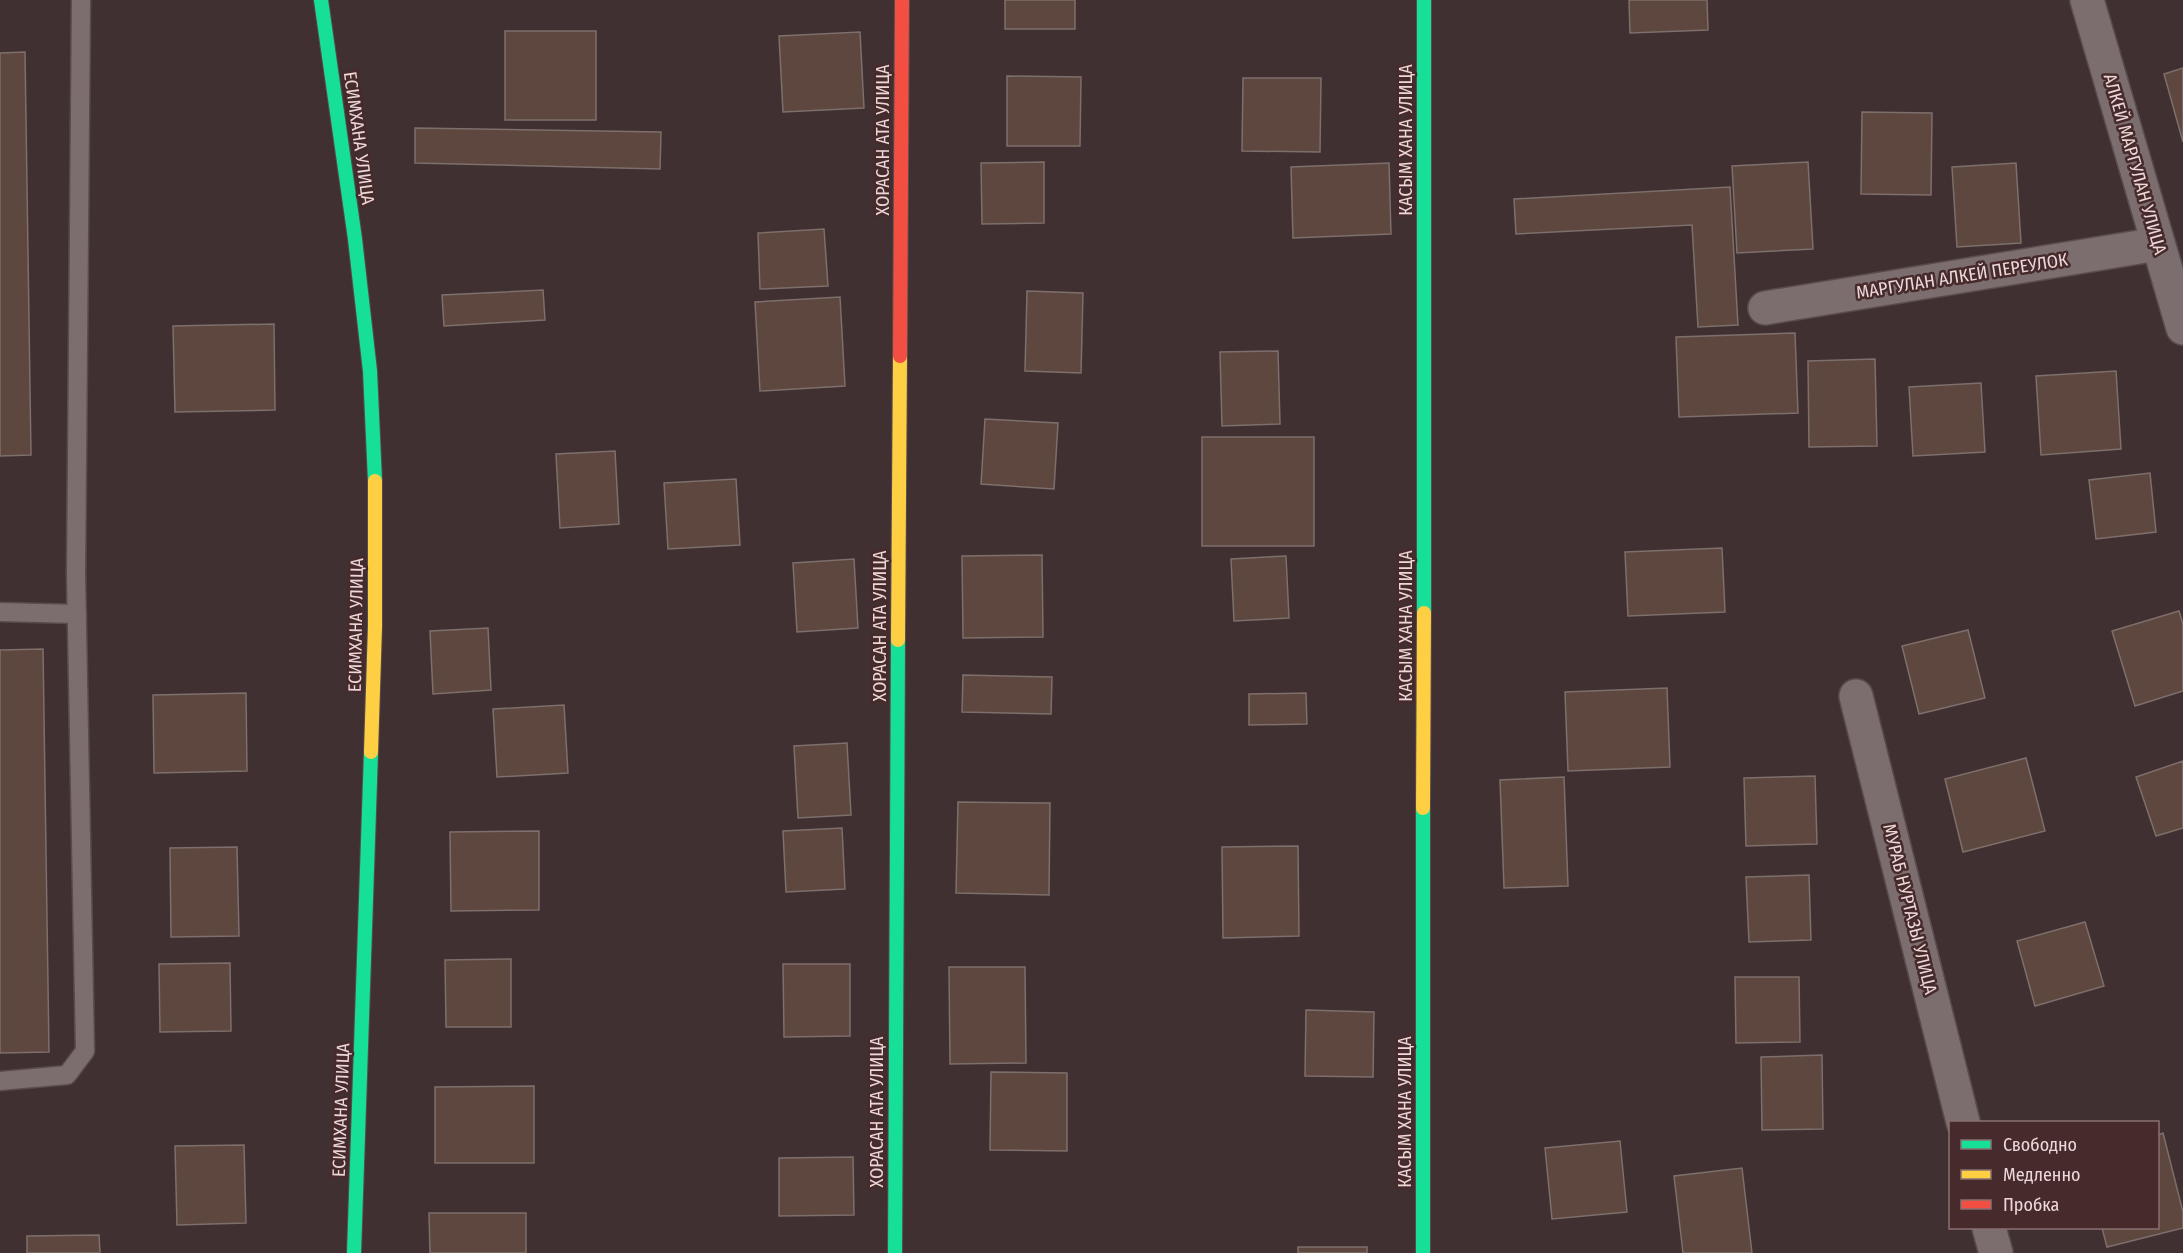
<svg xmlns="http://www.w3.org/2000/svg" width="2183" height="1253" font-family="'Fira Sans Condensed',sans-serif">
<rect width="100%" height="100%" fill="#413031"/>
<g fill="#5e473e" stroke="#7d6f6c" stroke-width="1.5">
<rect x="1005" y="0" width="70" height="29"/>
<polygon points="1629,0 1707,0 1708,30 1630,33"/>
<rect x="505" y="31" width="91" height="89"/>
<polygon points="860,32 864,108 783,112 779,36"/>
<polygon points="25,52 31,455 0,456 0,53"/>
<polygon points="2183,68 2183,142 2164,74"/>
<polygon points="1007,76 1081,77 1080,146 1007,146"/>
<polygon points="1243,78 1321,78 1320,152 1242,151"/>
<polygon points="1862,112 1932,113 1931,195 1861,194"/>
<polygon points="415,128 661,132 660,169 415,163"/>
<polygon points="1044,162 1044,223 982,224 981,163"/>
<polygon points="1808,162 1813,249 1737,253 1732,166"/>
<polygon points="1389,163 1391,234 1293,238 1291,167"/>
<polygon points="2016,163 2021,243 1957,247 1952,167"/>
<polygon points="1730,187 1738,325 1698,327 1692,225 1516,234 1514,199"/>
<polygon points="824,229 828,286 760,289 758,233"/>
<polygon points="543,290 545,320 444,326 442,295"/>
<polygon points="1027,291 1083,293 1081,373 1025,371"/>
<polygon points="840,297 845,386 760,391 755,302"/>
<polygon points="274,324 275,410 175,412 173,326"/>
<polygon points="1795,333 1798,413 1679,417 1676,337"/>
<polygon points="1278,351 1280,424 1222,426 1220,352"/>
<polygon points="1875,359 1877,446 1809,447 1808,361"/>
<polygon points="2116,371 2121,449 2041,455 2036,376"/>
<polygon points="1981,383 1985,452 1913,456 1909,387"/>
<polygon points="985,419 1058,423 1054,489 981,484"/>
<rect x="1202" y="437" width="112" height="109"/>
<polygon points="615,451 619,524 560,528 556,454"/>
<polygon points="2150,473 2156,532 2096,539 2089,480"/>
<polygon points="736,479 740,545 668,549 664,483"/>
<polygon points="1722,548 1725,612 1628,616 1625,552"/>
<polygon points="1042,555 1043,637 963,638 962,556"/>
<polygon points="1286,556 1289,618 1234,621 1231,559"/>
<polygon points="854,559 858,628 797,632 793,563"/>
<polygon points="2179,611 2183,624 2183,691 2135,706 2112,631"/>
<polygon points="488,628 491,690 433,694 430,631"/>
<polygon points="1968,630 1985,698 1919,714 1902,646"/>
<polygon points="43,649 49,1052 0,1053 0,650"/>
<polygon points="963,675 1052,677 1051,714 962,712"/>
<polygon points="1667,688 1670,767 1568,771 1565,692"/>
<polygon points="246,693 247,771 154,773 153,695"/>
<polygon points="1306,693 1307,724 1249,725 1249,694"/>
<polygon points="564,705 568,773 497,777 493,709"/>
<polygon points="847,743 851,815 798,818 794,746"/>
<polygon points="2026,758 2045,831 1963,852 1945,779"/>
<polygon points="2183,761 2183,828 2156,836 2136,777"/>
<polygon points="1815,776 1817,844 1746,846 1744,778"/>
<polygon points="1564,777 1568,886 1504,888 1500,780"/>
<polygon points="958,802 1050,803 1049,895 956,893"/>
<polygon points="842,828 845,889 786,892 783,831"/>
<polygon points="539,831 539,910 451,911 450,832"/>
<polygon points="1298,846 1299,936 1223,938 1222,847"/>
<polygon points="237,847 239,936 171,937 170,848"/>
<polygon points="1809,875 1811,940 1749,942 1746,877"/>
<polygon points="2085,922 2104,986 2035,1006 2017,941"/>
<polygon points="511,959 511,1027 446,1027 445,960"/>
<polygon points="230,963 231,1031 160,1032 159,964"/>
<polygon points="783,964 850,964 850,1036 784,1037"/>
<polygon points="949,967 1025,967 1026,1063 950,1064"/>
<polygon points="1735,977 1799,977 1800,1042 1736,1043"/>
<polygon points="1306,1010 1374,1012 1373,1077 1305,1076"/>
<polygon points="1822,1055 1823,1129 1762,1130 1761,1057"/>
<polygon points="991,1072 1067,1073 1067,1151 990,1150"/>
<polygon points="534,1086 534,1163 435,1163 435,1087"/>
<polygon points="2163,1133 2183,1212 2183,1228 2107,1247 2102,1228 2158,1228 2158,1135"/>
<polygon points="1620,1141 1627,1212 1552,1219 1545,1148"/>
<polygon points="244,1145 246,1223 177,1225 175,1146"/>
<polygon points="853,1157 854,1215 779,1216 779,1158"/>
<polygon points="1742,1168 1752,1253 1683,1253 1674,1176"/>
<polygon points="429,1213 526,1213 526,1253 430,1253"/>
<polygon points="99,1235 100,1253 27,1253 27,1236"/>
<rect x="1298" y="1247" width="69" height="6"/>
</g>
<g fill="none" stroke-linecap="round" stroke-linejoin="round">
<g stroke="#594c4c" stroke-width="21">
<g id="lane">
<polyline points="0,612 77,614"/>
<polyline points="0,1081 67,1075 85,1051 76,575 81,0"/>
</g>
</g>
<g stroke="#594c4c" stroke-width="36">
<g id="street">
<polyline points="2087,0 2183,328"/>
<polyline points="1765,308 2158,244"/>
<polyline points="1856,696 1963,1122"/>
<polyline points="1989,1228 1996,1253"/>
</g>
</g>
<g stroke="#594c4c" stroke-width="16">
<g id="fast">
<polyline points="321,0 355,239 370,371 375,481"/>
<polyline points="1424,613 1424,0"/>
<polyline points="354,1253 371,752"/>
<polyline points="895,1253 898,640"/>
<polyline points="1423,1253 1423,808"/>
</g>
</g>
<g stroke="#594c4c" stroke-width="16">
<g id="slow">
<polyline points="898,640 900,356"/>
<polyline points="371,752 375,626 375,481"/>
<polyline points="1423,808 1424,613"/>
</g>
</g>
<g stroke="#594c4c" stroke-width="16">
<polyline id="jam" points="900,356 902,0"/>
</g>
<use href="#lane" stroke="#7c6d6e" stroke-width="18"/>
<use href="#street" stroke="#7c6d6e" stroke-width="33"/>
<use href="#fast" stroke="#16e098" stroke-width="14"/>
<use href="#slow" stroke="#ffcf43" stroke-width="14"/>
<use href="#jam" stroke="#f24e42" stroke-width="14"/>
</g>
<g text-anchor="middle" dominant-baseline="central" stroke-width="5" stroke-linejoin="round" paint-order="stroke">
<g font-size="18" fill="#ecd8d8" stroke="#472a2b">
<text transform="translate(359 138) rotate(82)">ЕСИМХАНА УЛИЦА</text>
<text transform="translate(883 140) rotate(-90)">ХОРАСАН АТА УЛИЦА</text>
<text transform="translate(1406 140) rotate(-90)">КАСЫМ ХАНА УЛИЦА</text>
<text transform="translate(2135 164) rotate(74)">АЛКЕЙ МАРГУЛАН УЛИЦА</text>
<text transform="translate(1962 276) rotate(-9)">МАРГУЛАН АЛКЕЙ ПЕРЕУЛОК</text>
<text transform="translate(356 625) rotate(-89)">ЕСИМХАНА УЛИЦА</text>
<text transform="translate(880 626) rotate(-90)">ХОРАСАН АТА УЛИЦА</text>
<text transform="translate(1406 626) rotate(-90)">КАСЫМ ХАНА УЛИЦА</text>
<text transform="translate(1910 909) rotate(76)">МУРАБ НУРТАЗЫ УЛИЦА</text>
<text transform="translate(341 1110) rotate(-88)">ЕСИМХАНА УЛИЦА</text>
<text transform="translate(877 1112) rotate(-90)">ХОРАСАН АТА УЛИЦА</text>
<text transform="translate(1405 1112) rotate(-90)">КАСЫМ ХАНА УЛИЦА</text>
</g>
</g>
<rect x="1949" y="1121" width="210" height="108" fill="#472a2b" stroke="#897070" stroke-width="1.5"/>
<rect x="1961" y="1140" width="30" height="9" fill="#16e098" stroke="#897070" stroke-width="1.5"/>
<text x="2003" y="1151" font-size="18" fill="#ecd8d8">Свободно</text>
<rect x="1961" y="1170" width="30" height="9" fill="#ffcf43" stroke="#897070" stroke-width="1.5"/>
<text x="2003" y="1181" font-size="18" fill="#ecd8d8">Медленно</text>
<rect x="1961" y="1200" width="30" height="9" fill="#f24e42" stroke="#897070" stroke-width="1.5"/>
<text x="2003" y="1211" font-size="18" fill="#ecd8d8">Пробка</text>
</svg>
